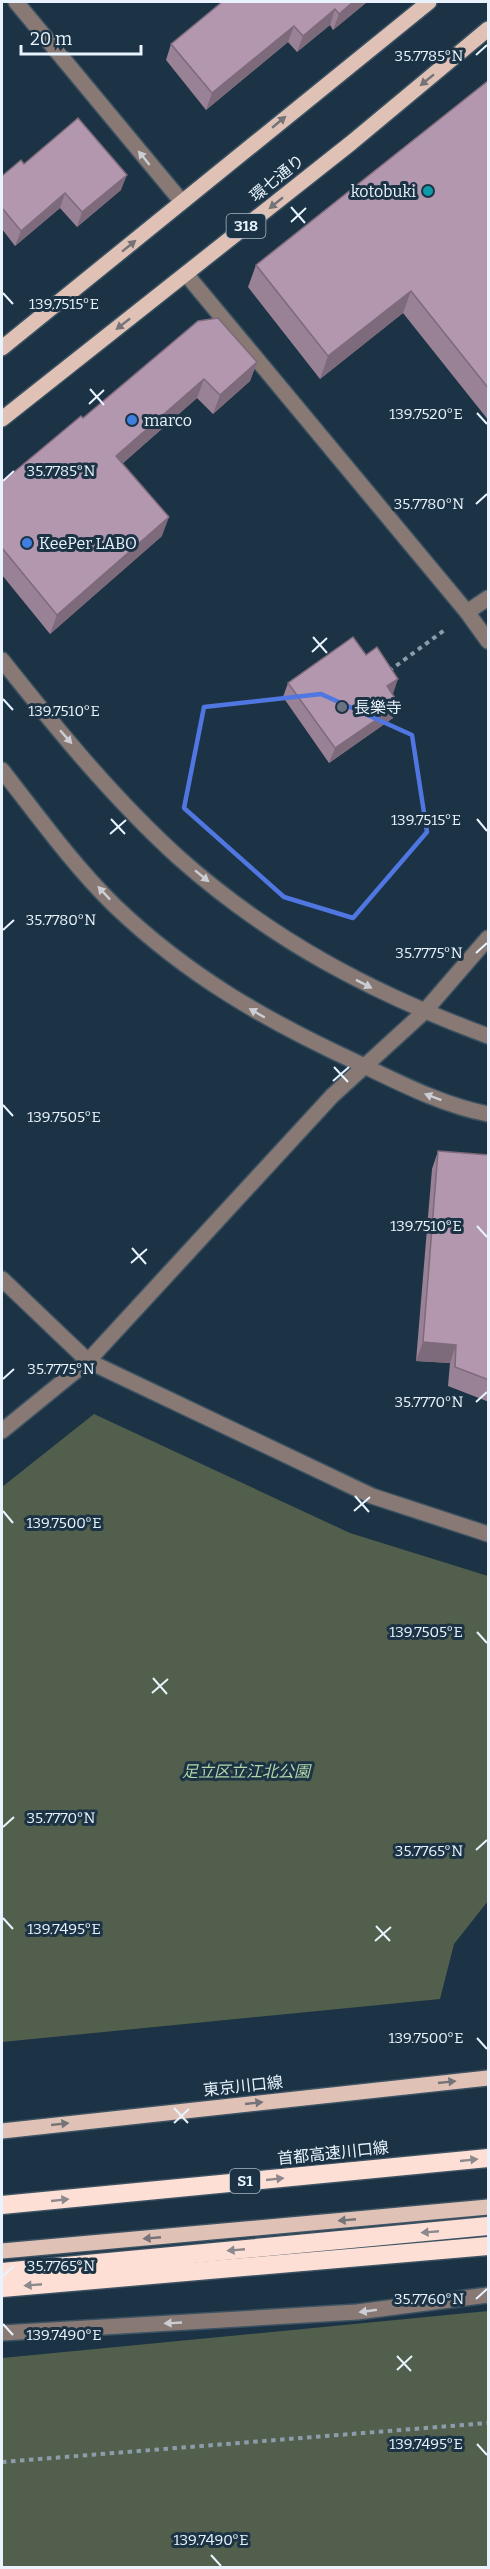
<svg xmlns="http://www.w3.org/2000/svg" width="490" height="2569" font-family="Bitter,'Noto Sans JP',serif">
<rect width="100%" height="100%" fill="#1b3345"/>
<g fill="#515f4c">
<polygon points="94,1414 350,1533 488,1576 488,1901 454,1944 440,1999 2,2042 2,1487"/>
<polygon points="488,2311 488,2567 2,2567 2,2358"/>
</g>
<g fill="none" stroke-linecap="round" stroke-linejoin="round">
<g stroke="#3c5262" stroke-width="18">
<g id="minor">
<polyline points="16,2 182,202"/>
<polyline points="186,274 467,612 488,641"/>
<polyline points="467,612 488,598"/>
<path d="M2,660C56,728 113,798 178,857C271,940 372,993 488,1036"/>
<path d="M2,770C38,816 73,865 115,906C188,976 267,1021 358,1063C400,1083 442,1105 488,1114"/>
<polyline points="2,1279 88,1361 372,1496 488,1534"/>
<polyline points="2,1431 88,1361 332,1096 424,1012 488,938"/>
<polyline points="2,2333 357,2312 488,2295"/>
</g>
</g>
<g stroke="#3c5262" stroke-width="18">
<g id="major">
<polyline points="2,348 429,2"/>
<polyline points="2,419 351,143 488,29"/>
<polyline points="2,2131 488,2078"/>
<polyline points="2,2251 488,2207"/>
</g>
</g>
<g stroke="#3c5262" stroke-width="21">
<g id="highway">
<polyline points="2,2205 488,2158"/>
<polyline points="2,2272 488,2226"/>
<polyline points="2,2288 488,2246"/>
</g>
</g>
<g stroke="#8c9caa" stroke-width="4" stroke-dasharray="4.5 4.5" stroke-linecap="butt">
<polyline points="389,671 446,629"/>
<polyline points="2,2462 488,2423"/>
</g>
<use href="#minor" stroke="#887974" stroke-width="15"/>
<use href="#major" stroke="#e0c1b6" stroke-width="15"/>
<use href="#highway" stroke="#fedfd5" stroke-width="18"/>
</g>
<g fill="#9a8296">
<polygon points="222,2 367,2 333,30 330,25 297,52 288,42 206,110 166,60 171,44"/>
<polygon points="489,80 489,421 403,313 320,379 248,287 256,265"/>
<polygon points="24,164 121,190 77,227 60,208 15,246 2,229 2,176"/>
<polygon points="257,362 250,381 213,414 197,398 122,464 162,536 50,634 2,575 2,482 83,418"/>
<polygon points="288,683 393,694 393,718 329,763 283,697"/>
<polygon points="438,1151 489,1155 489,1402 448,1386 450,1363 416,1361 432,1169"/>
</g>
<g fill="#7d6a7a">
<polygon points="353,2 367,2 333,30 339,14"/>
<polygon points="335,9 330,25 297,52 303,36"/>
<polygon points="294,26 288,42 206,110 212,93"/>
<polygon points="127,175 121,190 77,227 82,212"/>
<polygon points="65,193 60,208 15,246 21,231"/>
<polygon points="411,291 403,313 320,379 328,356"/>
<polygon points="257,362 250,381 213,414 220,395"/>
<polygon points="204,379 197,398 109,475 116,456"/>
<polygon points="169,517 162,536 50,634 57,615"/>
<polygon points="398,679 393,694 382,701 387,686"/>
<polygon points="399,704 393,718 329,763 335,748"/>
<polygon points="423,1342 456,1345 450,1363 416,1361"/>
</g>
<g fill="#b397af" stroke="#7d6a7a" stroke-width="1.5">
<polygon points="222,2 353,2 339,14 335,9 303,36 294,26 212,93 171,44"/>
<polygon points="489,80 489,389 411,291 328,356 256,265"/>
<polygon points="78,118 127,175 82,212 65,193 21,231 2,208 2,176 21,160 24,164"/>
<polygon points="218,318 257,362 220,395 204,379 116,456 169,517 57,615 2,548 2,482 81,416 83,418 198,321"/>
<polygon points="353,637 366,655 377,647 398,679 387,686 399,704 335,748 288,683"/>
<polygon points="438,1151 489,1155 489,1380 455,1367 456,1345 423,1342"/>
</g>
<defs><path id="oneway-solid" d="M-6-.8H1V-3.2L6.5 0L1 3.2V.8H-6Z" transform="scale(1.5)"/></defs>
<g fill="#747378">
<use href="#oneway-solid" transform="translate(427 80) rotate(141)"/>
<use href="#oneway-solid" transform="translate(279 122) rotate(-40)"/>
<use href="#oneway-solid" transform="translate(276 203) rotate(141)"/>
<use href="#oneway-solid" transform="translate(129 246) rotate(-39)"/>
<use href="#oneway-solid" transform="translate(123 324) rotate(142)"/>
<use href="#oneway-solid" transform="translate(447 2082) rotate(-6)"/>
<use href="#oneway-solid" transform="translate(254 2103) rotate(-6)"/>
<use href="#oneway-solid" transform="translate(60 2124) rotate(-6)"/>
<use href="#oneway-solid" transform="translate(347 2220) rotate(175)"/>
<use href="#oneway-solid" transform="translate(152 2238) rotate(175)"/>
</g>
<g fill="#cbced4">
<use href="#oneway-solid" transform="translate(144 158) rotate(-129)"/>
<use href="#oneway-solid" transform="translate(66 737) rotate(49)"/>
<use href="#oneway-solid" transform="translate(202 876) rotate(39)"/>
<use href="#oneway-solid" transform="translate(104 893) rotate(-133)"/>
<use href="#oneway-solid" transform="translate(364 984) rotate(27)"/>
<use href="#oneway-solid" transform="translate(257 1013) rotate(-150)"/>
<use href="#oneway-solid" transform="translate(433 1097) rotate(-159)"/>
<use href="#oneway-solid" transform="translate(368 2311) rotate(172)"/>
<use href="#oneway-solid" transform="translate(173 2323) rotate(177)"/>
</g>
<g fill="#8c898d">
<use href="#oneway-solid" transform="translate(469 2160) rotate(-6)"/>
<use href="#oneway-solid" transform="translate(275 2179) rotate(-6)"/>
<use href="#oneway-solid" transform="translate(60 2200) rotate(-6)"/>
<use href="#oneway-solid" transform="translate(430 2232) rotate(175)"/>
<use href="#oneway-solid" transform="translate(236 2250) rotate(175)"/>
<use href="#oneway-solid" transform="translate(33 2285) rotate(175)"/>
</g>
<path fill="none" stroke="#5077e1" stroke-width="4.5" stroke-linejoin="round" d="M321,694L412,735L427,832L353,918L284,897L184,808L204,707Z"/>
<path fill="none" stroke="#e8f3fd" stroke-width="2" d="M476,55L487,45M291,207L305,223M291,222L306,208M3,293L13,304M90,389L104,405M89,404L104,390M477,413L487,424M3,481L14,471M476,504L487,494M313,637L327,653M312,652L327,638M3,699L13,710M111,819L125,834M477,819L487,831M110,834L126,820M3,930L14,920M476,953L487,943M334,1067L348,1082M333,1081L349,1067M3,1105L13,1116M477,1226L487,1237M132,1248L146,1264M131,1263L147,1249M3,1379L14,1369M476,1402L487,1392M355,1496L369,1512M3,1511L13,1523M354,1511L370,1497M477,1632L487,1643M153,1678L167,1694M152,1693L168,1679M3,1827L14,1817M476,1850L487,1840M3,1918L13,1929M376,1926L390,1941M375,1941L391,1927M477,2038L487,2049M174,2108L188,2123M174,2123L189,2109M3,2276L14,2266M476,2299L487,2289M3,2324L13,2335M397,2356L411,2371M397,2370L412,2356M477,2444L487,2455M211,2555L221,2566"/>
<circle fill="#0f9aa8" stroke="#1b3345" stroke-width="2" cx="428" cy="191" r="6"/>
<g fill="#3f7fe0" stroke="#1b3345" stroke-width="2">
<circle cx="132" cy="420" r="6"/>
<circle cx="27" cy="543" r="6"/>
</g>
<circle fill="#6b7280" stroke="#1b3345" stroke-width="2" cx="342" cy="707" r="6"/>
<g text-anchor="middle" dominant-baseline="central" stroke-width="6" stroke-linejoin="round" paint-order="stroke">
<g fill="#1b3345" stroke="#aab9c6" stroke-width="1.5">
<rect x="226.5" y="214" width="39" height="24" rx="4.5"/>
<rect x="230" y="2169" width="30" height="24" rx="4.5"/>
</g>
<g font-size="15" font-weight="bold" fill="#e8f3fd">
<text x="246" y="226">318</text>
<text x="245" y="2181">S1</text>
</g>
<g font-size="16" fill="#e8f3fd" stroke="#1b3345">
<text transform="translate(277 178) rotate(-39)">環七通り</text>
<text transform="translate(243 2086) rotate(-6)">東京川口線</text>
<text transform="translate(333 2153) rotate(-6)">首都高速川口線</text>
</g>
<g font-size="16" fill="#e8f3fd" stroke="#1b3345" text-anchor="start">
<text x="416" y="191" text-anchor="end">kotobuki</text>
<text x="144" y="420">marco</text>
<text x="39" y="543">KeePer LABO</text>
<text x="354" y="707">長樂寺</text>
</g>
<g font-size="16" font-style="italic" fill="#b2d6a6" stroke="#1b3345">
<text x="246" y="1771">足立区立江北公園</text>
</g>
</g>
<g font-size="15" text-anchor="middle" fill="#e8f3fd" stroke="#1b3345" stroke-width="6" stroke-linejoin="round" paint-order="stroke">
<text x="429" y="61">35.7785°N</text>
<text x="64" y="309">139.7515°E</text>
<text x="426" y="419">139.7520°E</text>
<text x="61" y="476">35.7785°N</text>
<text x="429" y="509">35.7780°N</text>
<text x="64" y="716">139.7510°E</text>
<text x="426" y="825">139.7515°E</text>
<text x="61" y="925">35.7780°N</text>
<text x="429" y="958">35.7775°N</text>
<text x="64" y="1122">139.7505°E</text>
<text x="426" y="1231">139.7510°E</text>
<text x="61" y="1374">35.7775°N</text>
<text x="429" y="1407">35.7770°N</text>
<text x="64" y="1528">139.7500°E</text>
<text x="426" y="1637">139.7505°E</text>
<text x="61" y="1823">35.7770°N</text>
<text x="429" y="1856">35.7765°N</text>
<text x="64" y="1934">139.7495°E</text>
<text x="426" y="2043">139.7500°E</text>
<text x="61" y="2271">35.7765°N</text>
<text x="429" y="2304">35.7760°N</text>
<text x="64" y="2340">139.7490°E</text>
<text x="426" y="2449">139.7495°E</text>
<text x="211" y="2545">139.7490°E</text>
</g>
<rect width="490" height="2569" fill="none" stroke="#e8f3fd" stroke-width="6"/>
<path d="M21 45v9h120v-9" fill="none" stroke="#e8f3fd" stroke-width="3"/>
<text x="30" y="45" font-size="18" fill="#e8f3fd" stroke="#1b3345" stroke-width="4.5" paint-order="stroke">20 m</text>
</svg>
